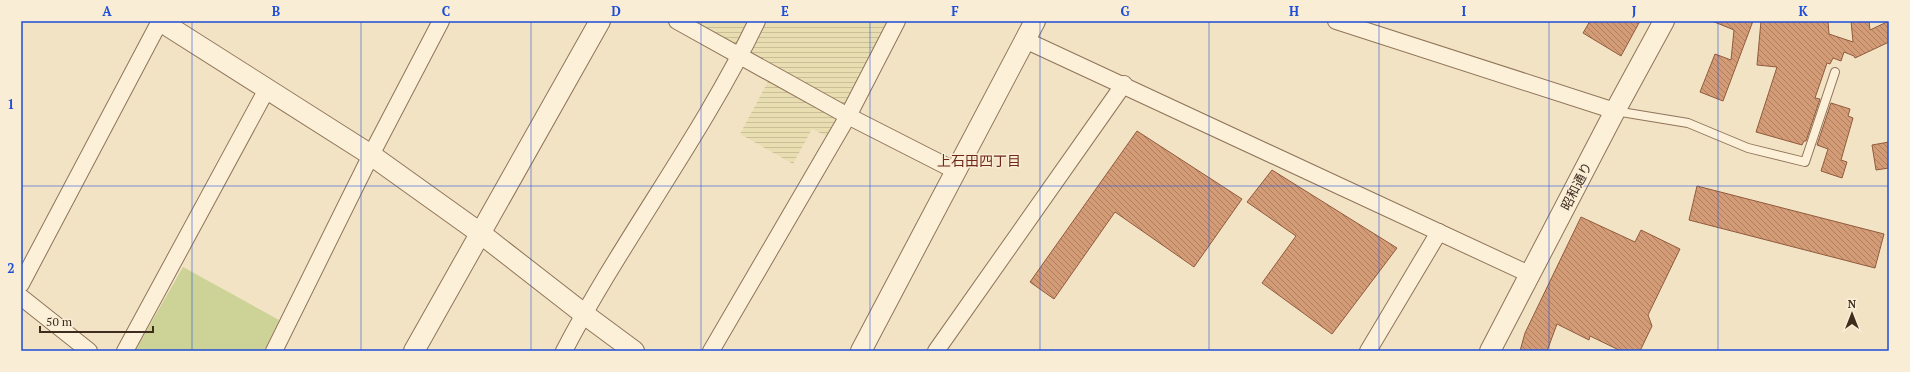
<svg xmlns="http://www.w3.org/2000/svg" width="1910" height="372" font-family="'PT Serif','Noto Sans JP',serif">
<defs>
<pattern id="farmland-rules" width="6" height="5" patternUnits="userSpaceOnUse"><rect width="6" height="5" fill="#e9deb1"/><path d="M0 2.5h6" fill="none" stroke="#c9bf98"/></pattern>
<pattern id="building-back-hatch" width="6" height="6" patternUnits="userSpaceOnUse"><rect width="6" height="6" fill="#d49b77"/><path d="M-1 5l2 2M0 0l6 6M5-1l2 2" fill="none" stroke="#ad7f61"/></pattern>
</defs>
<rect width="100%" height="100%" fill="#f2e3c5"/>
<polygon fill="url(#farmland-rules)" points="677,21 897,21 834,140 812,129 793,164 740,134 772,74"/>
<polygon fill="#cdd297" points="183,267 279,320 264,351 135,351"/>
<g fill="url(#building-back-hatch)" stroke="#915b3c">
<polygon points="1590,21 1640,21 1621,56 1583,33"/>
<polygon points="1712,21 1753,21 1723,101 1700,92 1715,54 1731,60 1734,30"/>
<polygon points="1761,21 1828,21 1829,34 1853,42 1851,21 1869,21 1870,30 1889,21 1889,42 1855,58 1854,56 1844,52 1841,61 1833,58 1830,64 1827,63 1815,98 1820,99 1806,141 1804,141 1802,145 1756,132 1777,67 1757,65"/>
<polygon points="1831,103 1850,109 1848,116 1853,118 1841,160 1847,162 1842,178 1821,171 1828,149 1817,145"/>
<polygon points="1137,131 1242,199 1194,267 1115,212 1054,299 1030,282"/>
<polygon points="1889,142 1889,168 1876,170 1872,145"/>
<polygon points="1272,170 1397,248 1332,334 1262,283 1296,236 1247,202"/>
<polygon points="1697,186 1884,234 1875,268 1689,220"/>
<polygon points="1581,217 1635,242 1641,230 1680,249 1648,315 1652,326 1640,351 1621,351 1590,336 1589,340 1557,324 1547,351 1520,351 1525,333"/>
</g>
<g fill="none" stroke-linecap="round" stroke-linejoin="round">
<g stroke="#907459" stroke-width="10">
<polyline id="service" points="1615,111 1688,123 1748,148 1805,162 1835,72"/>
</g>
<g stroke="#907459" stroke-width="18">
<g id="minor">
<polyline points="677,21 848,116 956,171"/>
<polyline points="1336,21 1615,111"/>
<polyline points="1025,40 1531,275"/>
<polyline points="21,284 160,21"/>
<polyline points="21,297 89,351"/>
<polyline points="125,351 267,89"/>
<polyline points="274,351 371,155 441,21"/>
<path d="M564,351C623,238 702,136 757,21"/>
<polyline points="711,351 848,116 897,21"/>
<polyline points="936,351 1124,84"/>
<polyline points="1368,351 1439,232"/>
</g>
</g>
<g stroke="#907459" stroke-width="22">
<g id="tertiary">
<polyline points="160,21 371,155 480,233 584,314 634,351"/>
<polyline points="414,351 600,21"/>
<polyline points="861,351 1035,21"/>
<polyline points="1490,351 1615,111 1664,21"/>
</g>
</g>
<use href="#service" stroke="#fcf0d9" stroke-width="8"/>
<use href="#minor" stroke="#fcf0d9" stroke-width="16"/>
<use href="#tertiary" stroke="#fcf0d9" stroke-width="20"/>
</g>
<path fill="none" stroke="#1d4ed8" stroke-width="1" stroke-opacity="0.55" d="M192,21V351M361,21V351M531,21V351M701,21V351M870,21V351M1040,21V351M1209,21V351M1379,21V351M1549,21V351M1718,21V351M21,186H1889"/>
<g text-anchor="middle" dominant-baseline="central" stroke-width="3" stroke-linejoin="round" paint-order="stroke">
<g font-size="13" fill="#3e2c1e" stroke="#f9edd5">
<text transform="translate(1576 186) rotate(-63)">昭和通り</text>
</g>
<g font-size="14" fill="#6f2819" stroke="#f9edd5">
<text x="979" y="160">上石田四丁目</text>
</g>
</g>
<rect width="1910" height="372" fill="none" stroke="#f9edd5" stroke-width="44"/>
<g transform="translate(1852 314)" stroke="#f9edd5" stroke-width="3" paint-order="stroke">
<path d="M0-3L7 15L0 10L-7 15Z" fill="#3e2c1e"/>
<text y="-6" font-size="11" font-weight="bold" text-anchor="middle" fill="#3e2c1e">N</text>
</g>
<path d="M40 326v6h113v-6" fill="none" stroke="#3e2c1e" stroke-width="2"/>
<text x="46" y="326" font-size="12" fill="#3e2c1e" stroke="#f9edd5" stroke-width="3" paint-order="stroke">50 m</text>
<rect x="22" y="22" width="1866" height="328" fill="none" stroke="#1d4ed8" stroke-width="1.5"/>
<g font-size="13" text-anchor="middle" font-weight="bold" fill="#1d4ed8">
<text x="107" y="16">A</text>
<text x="276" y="16">B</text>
<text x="446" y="16">C</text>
<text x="616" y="16">D</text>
<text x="785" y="16">E</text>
<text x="955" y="16">F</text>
<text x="1125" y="16">G</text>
<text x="1294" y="16">H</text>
<text x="1464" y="16">I</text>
<text x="1634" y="16">J</text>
<text x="1803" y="16">K</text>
<text x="11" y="109">1</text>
<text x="11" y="273">2</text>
</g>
</svg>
